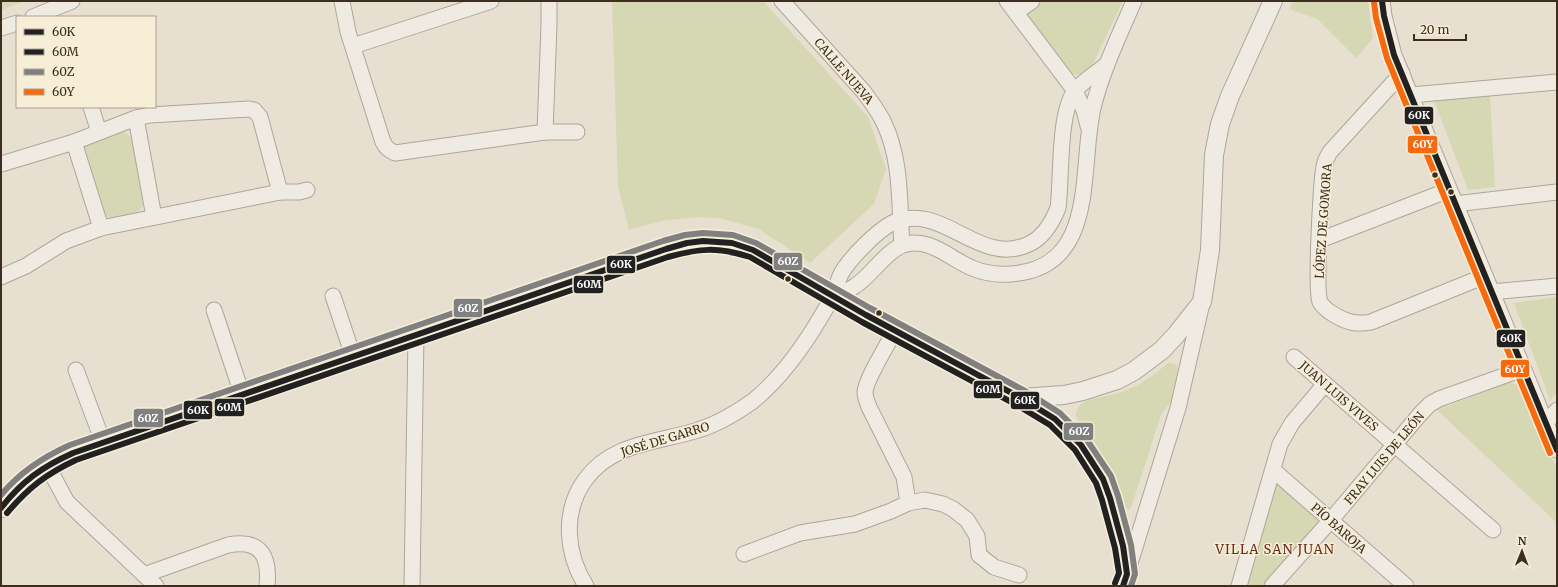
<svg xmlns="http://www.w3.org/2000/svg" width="1558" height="587" font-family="Merriweather,serif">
<rect width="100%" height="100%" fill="#e7e0d1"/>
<g fill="#d6d7b3">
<polygon points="1,1 24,1 1,10"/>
<polygon points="612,1 763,1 868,117 886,169 874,204 810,263 759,229 719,218 696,217 662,221 629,230 618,187"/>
<path d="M1040,1H1123L1090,70C1083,75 1079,77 1071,73L1028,17C1025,9 1034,5 1040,1Z"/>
<polygon points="1293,1 1368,1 1373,38 1356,58 1317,19 1289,9"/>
<polygon points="1490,95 1495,187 1468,190 1434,100"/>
<path d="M117,132C124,132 128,133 132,139L143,205C139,216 114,221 104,215L83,146Z"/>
<polygon points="1557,297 1557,393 1550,400 1514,303"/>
<polygon points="1168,363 1175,364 1178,369 1172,400 1161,415 1131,508 1128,510 1126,508 1109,465 1096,445 1079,424 1076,415 1077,410 1080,405 1088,400 1120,393 1138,385 1155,374"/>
<polygon points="1510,382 1523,387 1557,469 1557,523 1437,410"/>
<polygon points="1277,483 1317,517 1318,524 1316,528 1261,586 1247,586"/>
</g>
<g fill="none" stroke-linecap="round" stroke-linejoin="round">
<g stroke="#ada599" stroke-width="17">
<g id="minor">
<path d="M342,1L348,32L383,142C386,148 389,150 395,153L545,132H577"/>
<path d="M782,1L864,92C871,102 879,112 884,123C902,161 899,204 902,245"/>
<polyline points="1007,1 1075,91 1084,110 1088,126"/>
<polyline points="1382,1 1384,16 1394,55 1557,450"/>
<polyline points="1016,12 1032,1"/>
<polyline points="33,17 72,1"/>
<polyline points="1,28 17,23"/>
<polyline points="353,46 491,1"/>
<path d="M1402,73L1330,152C1327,157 1325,161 1324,166C1321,183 1315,290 1320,302C1323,307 1328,311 1333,314C1346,322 1356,325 1371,322L1485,276"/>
<polyline points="1411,95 1557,82"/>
<polyline points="91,107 99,132"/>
<polyline points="136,118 154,217"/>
<polyline points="545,132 549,25 549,1"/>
<polyline points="74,142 101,228"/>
<polyline points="1,164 74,142 136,118 150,115 249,109 254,110 260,117 280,192"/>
<polyline points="1455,204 1557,192"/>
<polyline points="1320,240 1449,190"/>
<polyline points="1,277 26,266 66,241 101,228 280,192 299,192 307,190"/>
<polyline points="1491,292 1557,286"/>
<polyline points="333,296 353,356"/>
<path d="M833,296C840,293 848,291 855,286C870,277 887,250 903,245C929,236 950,259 972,268C984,273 998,275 1011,274C1099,268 1079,169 1093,108C1102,71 1119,36 1134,1"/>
<polyline points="214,310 242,394"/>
<path d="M895,330C888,344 866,379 865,392C865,397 867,402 869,407L904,477L908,503"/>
<polyline points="1294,357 1493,530"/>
<polyline points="76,370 103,442"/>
<path d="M1021,398C1032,404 1044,411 1055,418C1102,453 1118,514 1126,569"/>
<polyline points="1546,423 1557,410"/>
<polyline points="49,463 54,478 67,502 156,586"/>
<polyline points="1273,470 1406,586"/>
<polyline points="744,554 800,533 855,524 891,511 908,503 925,500 943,504 953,509 967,520 977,536 979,555 994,567 1019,575"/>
<path d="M144,575L228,545C261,539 270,556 267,586"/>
<polyline points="412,586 416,335"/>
<path d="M586,586C566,554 562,512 585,480C612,442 658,443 698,430C718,424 736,413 753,401C780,379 801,350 819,320C823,313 828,305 832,298C836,290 837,282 841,274C849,259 877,231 892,223C943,200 978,268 1029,244C1044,237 1052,223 1058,208C1062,177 1058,117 1074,92C1080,83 1098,72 1107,64"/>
<polyline points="1123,586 1178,408 1202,303"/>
<polyline points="1239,586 1280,444 1292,423 1325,384"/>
<polyline points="1272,586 1331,520 1421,413 1430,404 1439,399 1523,369"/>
</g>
</g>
<g stroke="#ada599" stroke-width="20">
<path id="tertiary" d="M1,508C23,479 40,467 73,453L666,249C695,241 724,238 753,250L866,315L1021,398L1064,395L1083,391L1117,380L1134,371L1162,350L1176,335L1202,302L1210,250L1214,155L1220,124L1230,96L1273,1"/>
</g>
<use href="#minor" stroke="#efebe3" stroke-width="15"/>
<use href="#tertiary" stroke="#efebe3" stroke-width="18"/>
<g stroke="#f7eed8" stroke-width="9">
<g id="bus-1">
<polyline points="1382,1 1384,16 1394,55 1557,450"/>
<path d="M1,508C22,481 42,467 73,453L666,249L687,243L703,241L732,243L753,250L866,315L1021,398L1055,419L1081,445L1103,479L1110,498L1123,546L1127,574L1123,586"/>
</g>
</g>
<g stroke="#f7eed8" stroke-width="9">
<path id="bus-2" d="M7,513C28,488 46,474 76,460L668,257C700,248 718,247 750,257L862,322L1017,405L1050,425L1075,450L1096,483L1102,500L1115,548L1119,573L1115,583"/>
</g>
<g stroke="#f7eed8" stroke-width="9">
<path id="bus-3" d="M1,495C20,472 43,457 70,445L663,241L685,235L703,233L733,235L756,243L870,308L1025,391L1060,413L1087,440L1111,476L1118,496L1131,545L1135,574L1131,586"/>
</g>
<g stroke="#f7eed8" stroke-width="9">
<polyline id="bus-4" points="1374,2 1376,18 1387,58 1550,453"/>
</g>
<use href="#bus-1" stroke="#212121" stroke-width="6"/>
<use href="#bus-2" stroke="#212121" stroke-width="6"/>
<use href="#bus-3" stroke="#808080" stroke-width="6"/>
<use href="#bus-4" stroke="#f56a0f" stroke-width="6"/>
</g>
<g fill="#3d2e20" stroke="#f7eed8" stroke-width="1.5">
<circle cx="1435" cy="175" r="3.5"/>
<circle cx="1451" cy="192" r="3.5"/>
<circle cx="788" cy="279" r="3.5"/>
<circle cx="879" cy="313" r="3.5"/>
</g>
<g text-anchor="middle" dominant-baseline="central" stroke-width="3" stroke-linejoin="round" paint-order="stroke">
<g font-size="12" fill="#3d2e20" stroke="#f7eed8">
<text transform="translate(844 71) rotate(49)">CALLE NUEVA</text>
<text transform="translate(1323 221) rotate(-86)">LÓPEZ DE GOMORA</text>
<text transform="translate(1339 396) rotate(41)">JUAN LUIS VIVES</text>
<text transform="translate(665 439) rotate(-17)">JOSÉ DE GARRO</text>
<text transform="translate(1384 458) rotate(-50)">FRAY LUIS DE LEÓN</text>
<text transform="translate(1339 528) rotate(41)">PÍO BAROJA</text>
</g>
<g font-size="13" letter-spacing="1" fill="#6b2e1e" stroke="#f7eed8">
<text x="1275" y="549">VILLA SAN JUAN</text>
</g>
</g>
<g stroke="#f7eed8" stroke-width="1.5">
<rect x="1404" y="106" width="30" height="19" rx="4" fill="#212121"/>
<rect x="1407" y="135" width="31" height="19" rx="4" fill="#f56a0f"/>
<rect x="773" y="252" width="30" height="19" rx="4" fill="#808080"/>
<rect x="606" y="255" width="30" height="19" rx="4" fill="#212121"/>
<rect x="573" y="275" width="31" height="19" rx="4" fill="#212121"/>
<rect x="453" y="298" width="30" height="20" rx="4" fill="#808080"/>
<rect x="1496" y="329" width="30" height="19" rx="4" fill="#212121"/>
<rect x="1500" y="359" width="30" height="19" rx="4" fill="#f56a0f"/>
<rect x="973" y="380" width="30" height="19" rx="4" fill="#212121"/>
<rect x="1010" y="391" width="30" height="19" rx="4" fill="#212121"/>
<rect x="214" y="398" width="31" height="19" rx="4" fill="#212121"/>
<rect x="183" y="400" width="30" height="20" rx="4" fill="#212121"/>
<rect x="133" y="408" width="31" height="20" rx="4" fill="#808080"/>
<rect x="1063" y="422" width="31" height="19" rx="4" fill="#808080"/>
</g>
<g font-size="11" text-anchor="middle" font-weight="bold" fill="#fff">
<text x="1419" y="119">60K</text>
<text x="1423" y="148">60Y</text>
<text x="788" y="265">60Z</text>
<text x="621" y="268">60K</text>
<text x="589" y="288">60M</text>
<text x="468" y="312">60Z</text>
<text x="1511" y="342">60K</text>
<text x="1515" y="373">60Y</text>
<text x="988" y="393">60M</text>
<text x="1025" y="404">60K</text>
<text x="229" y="411">60M</text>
<text x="198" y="414">60K</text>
<text x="148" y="422">60Z</text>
<text x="1079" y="435">60Z</text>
</g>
<rect width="1558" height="587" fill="none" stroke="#3d2e20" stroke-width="4"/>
<rect x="16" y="16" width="140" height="92" fill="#f7eed8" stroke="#ada18e"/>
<rect x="24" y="29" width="20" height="6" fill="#212121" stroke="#ada18e"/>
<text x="52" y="36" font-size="12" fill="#3d2e20">60K</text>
<rect x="24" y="49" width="20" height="6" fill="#212121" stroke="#ada18e"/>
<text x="52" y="56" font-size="12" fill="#3d2e20">60M</text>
<rect x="24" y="69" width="20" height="6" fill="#808080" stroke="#ada18e"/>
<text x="52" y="76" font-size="12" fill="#3d2e20">60Z</text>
<rect x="24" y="89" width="20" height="6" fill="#f56a0f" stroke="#ada18e"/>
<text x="52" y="96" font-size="12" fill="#3d2e20">60Y</text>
<g transform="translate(1522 551) rotate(1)" stroke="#f7eed8" stroke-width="3" paint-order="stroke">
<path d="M0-3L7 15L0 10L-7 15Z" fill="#3d2e20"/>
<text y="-6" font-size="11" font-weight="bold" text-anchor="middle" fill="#3d2e20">N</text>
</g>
<path d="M1414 34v6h52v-6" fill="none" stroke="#3d2e20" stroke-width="2"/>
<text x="1420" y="34" font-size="12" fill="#3d2e20" stroke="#f7eed8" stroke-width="3" paint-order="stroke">20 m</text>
</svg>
